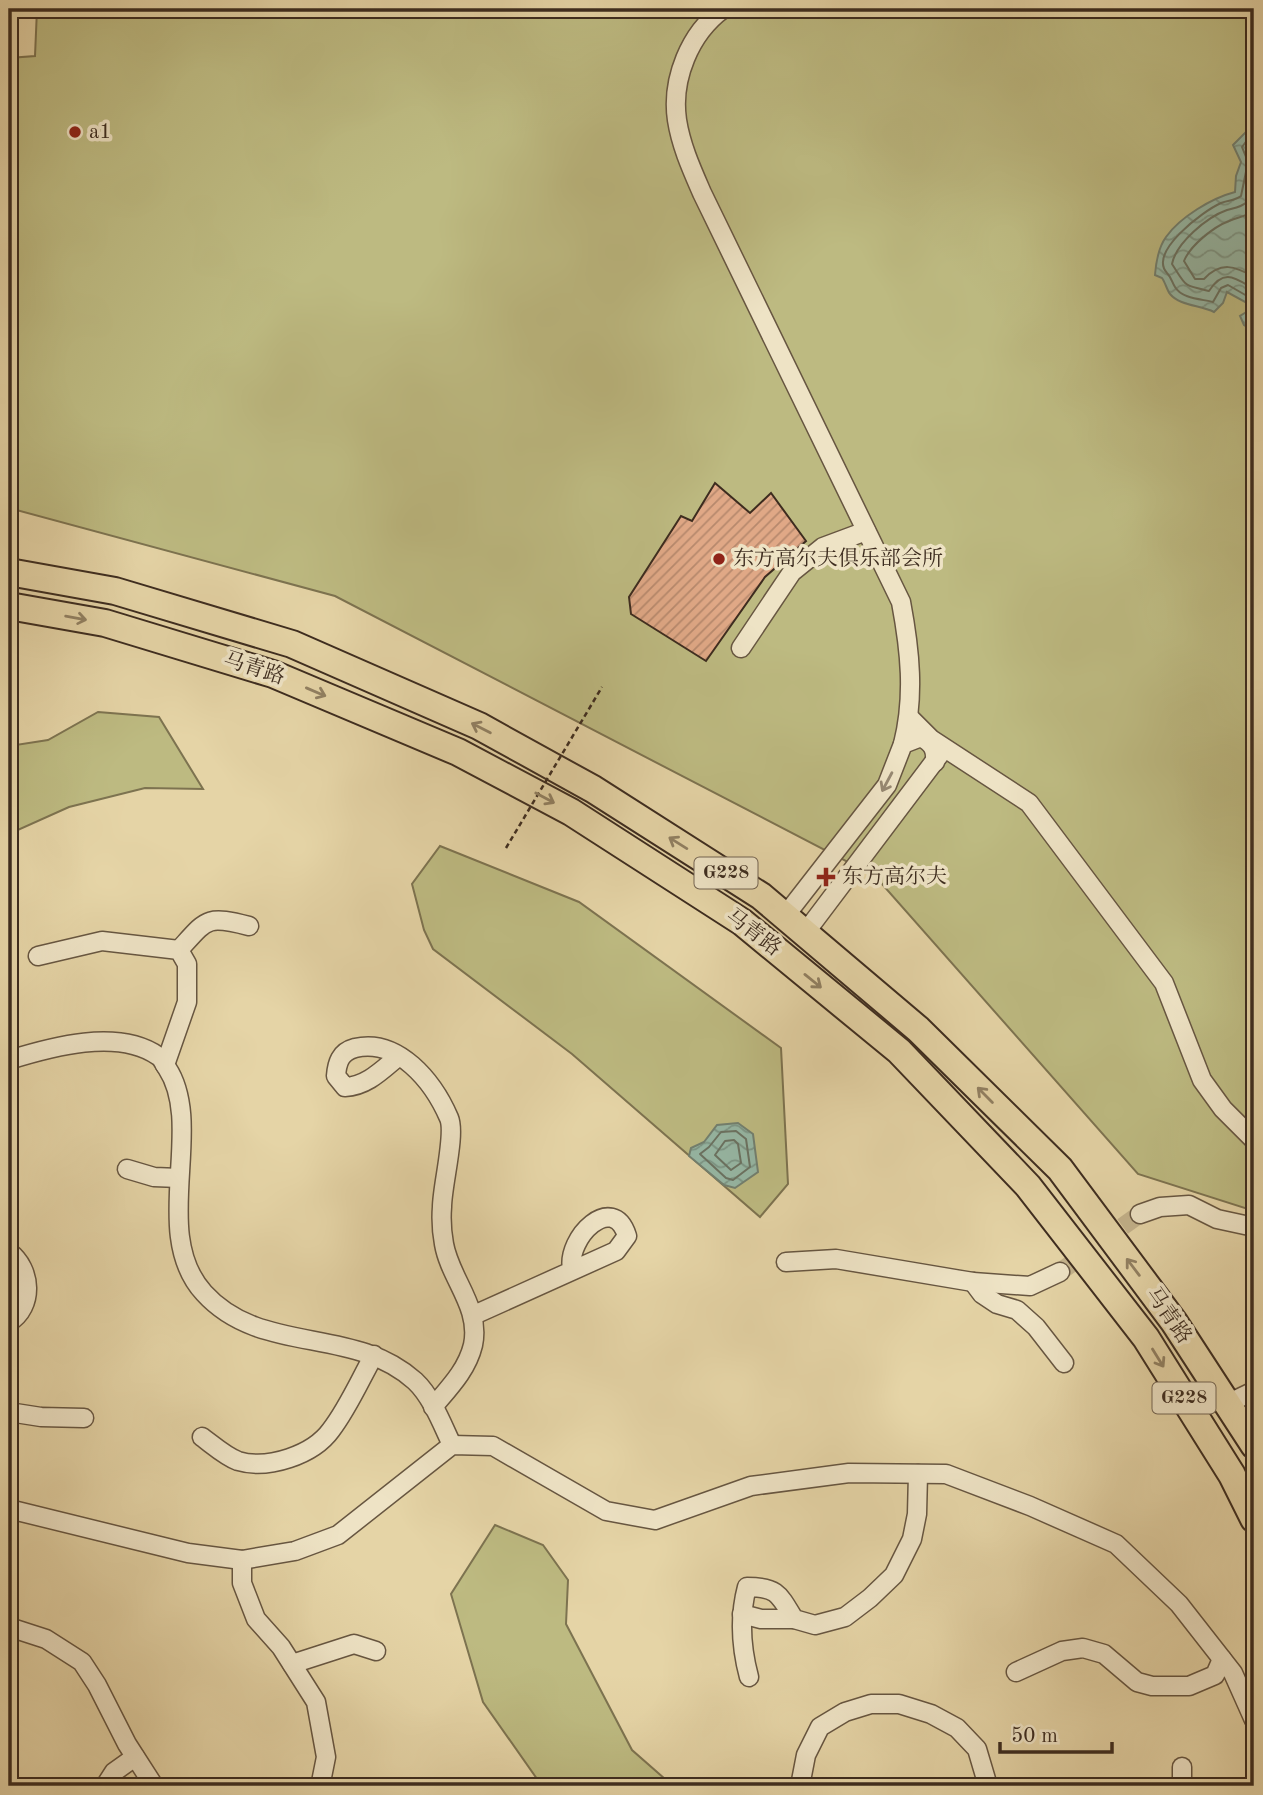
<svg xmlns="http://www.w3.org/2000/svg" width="1263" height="1795" font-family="'Old Standard TT','Noto Serif SC',serif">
<defs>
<pattern id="water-waves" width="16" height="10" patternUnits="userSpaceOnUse" patternTransform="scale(1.75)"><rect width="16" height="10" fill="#96b8a6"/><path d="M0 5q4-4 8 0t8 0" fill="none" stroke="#7c9687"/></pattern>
<pattern id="building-hatch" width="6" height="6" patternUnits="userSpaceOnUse" patternTransform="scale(1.75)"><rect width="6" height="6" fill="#e0a886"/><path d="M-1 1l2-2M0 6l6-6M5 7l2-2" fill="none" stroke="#b7896d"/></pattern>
</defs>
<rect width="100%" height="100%" fill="#e5d4a6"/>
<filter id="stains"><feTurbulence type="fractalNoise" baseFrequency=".00286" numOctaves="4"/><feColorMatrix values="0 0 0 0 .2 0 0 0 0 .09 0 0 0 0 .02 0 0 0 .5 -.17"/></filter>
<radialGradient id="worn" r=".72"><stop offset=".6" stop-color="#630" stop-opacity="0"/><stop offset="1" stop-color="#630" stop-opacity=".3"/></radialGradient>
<g fill="#bdba81" stroke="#7d7350" stroke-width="2">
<polygon points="37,9 1254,9 1254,1211 1138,1174 875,876 335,596 9,508 9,58 35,56"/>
<polygon points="98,712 159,717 203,789 145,788 69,807 9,834 9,746 48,740"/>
<polygon points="440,846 579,902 781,1048 788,1184 760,1217 572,1054 433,949 424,930 412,884"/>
<polygon points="495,1525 543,1545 568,1580 566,1624 632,1750 673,1786 542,1786 483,1702 451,1594"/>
</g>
<g fill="url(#water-waves)" stroke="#728070" stroke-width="2">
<path d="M1254,117V331L1244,325L1240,316L1248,311L1249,304L1227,292L1223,303L1214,312C1200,305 1180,306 1170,294C1167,290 1165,282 1162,278L1155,275C1156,262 1158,248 1166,237C1180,217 1212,198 1235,192L1236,176L1241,162L1233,145L1246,132Z"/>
<polygon points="738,1123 753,1134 758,1172 735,1188 724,1185 689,1156 691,1148 704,1142 717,1125"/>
</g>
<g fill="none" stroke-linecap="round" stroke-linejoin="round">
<g stroke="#6a7262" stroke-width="2">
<path d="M1254,131L1242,147L1248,162L1241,196C1235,201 1228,200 1221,203C1203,211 1148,252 1167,273C1171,277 1172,282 1175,287C1182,299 1202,299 1213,302L1221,288L1228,285L1254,300"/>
<path d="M1254,171L1251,195L1247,202C1240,208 1234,208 1227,210C1207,217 1176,243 1172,264C1187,287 1182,285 1209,291C1224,268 1235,278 1254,289"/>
<path d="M1254,210C1246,217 1238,217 1229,221C1213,227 1190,246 1184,261L1195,279H1204C1221,261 1235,266 1254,277"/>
<polygon points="736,1131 746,1139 750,1167 733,1180 726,1178 700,1154 709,1147 721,1132"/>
<polygon points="734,1140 738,1144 741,1163 731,1170 715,1155 725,1141"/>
</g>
</g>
<polygon fill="url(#building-hatch)" stroke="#3d2c1f" stroke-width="2" points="715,483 750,513 771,493 806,541 765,577 706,661 631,614 629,597 681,516 692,521"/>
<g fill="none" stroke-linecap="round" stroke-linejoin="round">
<polyline stroke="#c3b28b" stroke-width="18" stroke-dasharray="18 9" stroke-linecap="butt" points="1057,1274 1140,1214"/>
<g stroke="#675641" stroke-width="21">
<g id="minor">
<path d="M723,9C690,33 671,79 677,120C681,146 692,170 702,193L901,602C910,650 915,696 903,744"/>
<polyline points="741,648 792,572 823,547 866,531"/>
<polyline points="909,717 931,739 1029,803 1164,983 1202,1080 1223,1109 1254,1140"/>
<path d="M785,916L887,785L903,744L921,737C933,744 936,749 935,762"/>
<polyline points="805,933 940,754"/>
<path d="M179,950C207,919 206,915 249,926"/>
<polyline points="38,956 102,941 179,950 187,964 187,1002 165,1065"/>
<path d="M399,1056C382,1070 367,1086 345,1087L336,1076C337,1063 340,1052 355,1048C398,1038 433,1081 449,1118C456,1134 442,1186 442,1207C441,1219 442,1233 444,1244C450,1279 481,1307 473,1345C467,1370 449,1388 433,1407"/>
<path d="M9,1060C51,1047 118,1028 158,1056C162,1058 164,1064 167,1068C206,1127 149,1233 204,1293C261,1356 353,1325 415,1381C432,1397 442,1424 452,1445"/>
<polyline points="127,1169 154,1177 179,1178"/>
<polyline points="1140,1214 1160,1207 1189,1205 1217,1219 1254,1227"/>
<path d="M9,1252C32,1269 34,1307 9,1322"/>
<polyline points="786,1262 836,1259 973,1282 1030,1286 1060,1272"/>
<polyline points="973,1282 982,1294 997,1304 1017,1310 1036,1327 1064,1363"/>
<path d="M474,1315L616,1251L627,1236C613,1191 566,1238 572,1269"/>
<polyline points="1227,1404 1254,1391"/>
<polyline points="9,1412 41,1417 84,1418"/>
<path d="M202,1437C213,1445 225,1456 238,1461C268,1470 313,1455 331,1430C348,1408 360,1380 374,1355"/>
<polyline points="9,1509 188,1553 242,1560 295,1551 338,1535 452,1445 493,1446 606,1511 655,1520 751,1486 849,1473 946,1474 1030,1506 1116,1544 1179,1604 1233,1673 1254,1720"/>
<polyline points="242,1560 242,1583 256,1619 281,1647 316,1702 326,1757 321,1782 318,1786"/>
<polyline points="742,1614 761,1619 794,1619"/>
<polyline points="9,1627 46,1639 82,1662 97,1685 127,1744 154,1786"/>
<polyline points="292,1664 354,1644 376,1651"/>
<polyline points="1016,1672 1062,1651 1083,1648 1104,1654 1137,1682 1152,1686 1189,1686 1215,1675 1222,1659"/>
<path d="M749,1677C741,1647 739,1617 747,1587C777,1587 779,1594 794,1619L815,1625L845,1617L870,1598L894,1575L912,1539L917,1514L918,1474"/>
<polyline points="105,1786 114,1772 135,1757"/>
<polyline points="800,1786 806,1755 820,1727 845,1712 871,1704 899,1704 931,1714 957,1728 977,1749 988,1786"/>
<polyline points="1182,1786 1182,1767"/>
</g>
</g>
<g stroke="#3d2c1f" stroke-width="30">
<g id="highway">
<polyline points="9,572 115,591 292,644 479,726 593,789 761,896 918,1029 1060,1169 1174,1322 1254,1445"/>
<polyline points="9,606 105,623 273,674 458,752 571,812 742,922 899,1051 1028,1186 1146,1338 1232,1475 1254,1519"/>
</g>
</g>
<use href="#minor" stroke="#eee3c5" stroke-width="18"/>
<use href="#highway" stroke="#e5d4a6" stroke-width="26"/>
<polyline stroke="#3d2c1f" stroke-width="2.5" stroke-dasharray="5 3.5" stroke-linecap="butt" points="506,848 602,687"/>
</g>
<defs><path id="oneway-shaft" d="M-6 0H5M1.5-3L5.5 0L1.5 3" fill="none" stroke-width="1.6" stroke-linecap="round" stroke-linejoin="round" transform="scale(1.75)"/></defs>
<g stroke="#918062">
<use href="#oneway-shaft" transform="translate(76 618) rotate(10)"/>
<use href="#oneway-shaft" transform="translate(316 692) rotate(23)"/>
<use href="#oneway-shaft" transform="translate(481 728) rotate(-153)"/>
<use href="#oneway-shaft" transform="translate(545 798) rotate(28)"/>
<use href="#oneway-shaft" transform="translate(678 843) rotate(-148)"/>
<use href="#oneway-shaft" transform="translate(813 981) rotate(39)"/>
<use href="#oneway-shaft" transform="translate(985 1095) rotate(-135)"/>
<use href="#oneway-shaft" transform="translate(1133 1267) rotate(-127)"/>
<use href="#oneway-shaft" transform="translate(1158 1358) rotate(58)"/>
</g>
<use stroke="#968872" href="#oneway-shaft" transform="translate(887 782) rotate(118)"/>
<g fill="#8f2418" stroke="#eee3c5" stroke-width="2.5">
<circle cx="75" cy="132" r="7"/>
<circle cx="719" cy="559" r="7"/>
<path d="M822.5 866.5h7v7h7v7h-7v7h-7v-7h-7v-7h7z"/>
</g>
<g text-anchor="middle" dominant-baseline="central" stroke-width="7" stroke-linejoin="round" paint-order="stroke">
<g fill="#eee3c5" stroke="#726351" stroke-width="2">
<rect x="694.5" y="857.5" width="63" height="31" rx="5"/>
<rect x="1152.5" y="1382.5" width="63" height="31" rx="5"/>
</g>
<g font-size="19" font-weight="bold" fill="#3d2c1f">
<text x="726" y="873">G228</text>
<text x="1184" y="1398">G228</text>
</g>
<g font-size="21" fill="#3d2c1f" stroke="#eee3c5" text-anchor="start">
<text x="89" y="132">a1</text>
<text x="733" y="559">东方高尔夫俱乐部会所</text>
<text x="842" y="877">东方高尔夫</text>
</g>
<g font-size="21" fill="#3d2c1f" stroke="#eee3c5">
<text transform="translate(254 669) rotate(18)">马青路</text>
<text transform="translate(753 933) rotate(37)">马青路</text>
<text transform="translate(1168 1316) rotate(55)">马青路</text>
</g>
</g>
<rect width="1263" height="1795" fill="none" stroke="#e5d4a6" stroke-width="35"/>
<rect x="10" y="10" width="1242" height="1774" fill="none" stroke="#3d2c1f" stroke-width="3.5"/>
<rect x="18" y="18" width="1228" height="1760" fill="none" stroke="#3d2c1f" stroke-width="2"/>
<path d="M1000 1742v10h112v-10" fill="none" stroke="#3d2c1f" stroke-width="3.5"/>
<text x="1011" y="1742" font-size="21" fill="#3d2c1f" stroke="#eee3c5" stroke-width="5" paint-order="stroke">50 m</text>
<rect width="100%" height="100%" filter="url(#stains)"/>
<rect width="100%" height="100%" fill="url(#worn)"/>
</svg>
